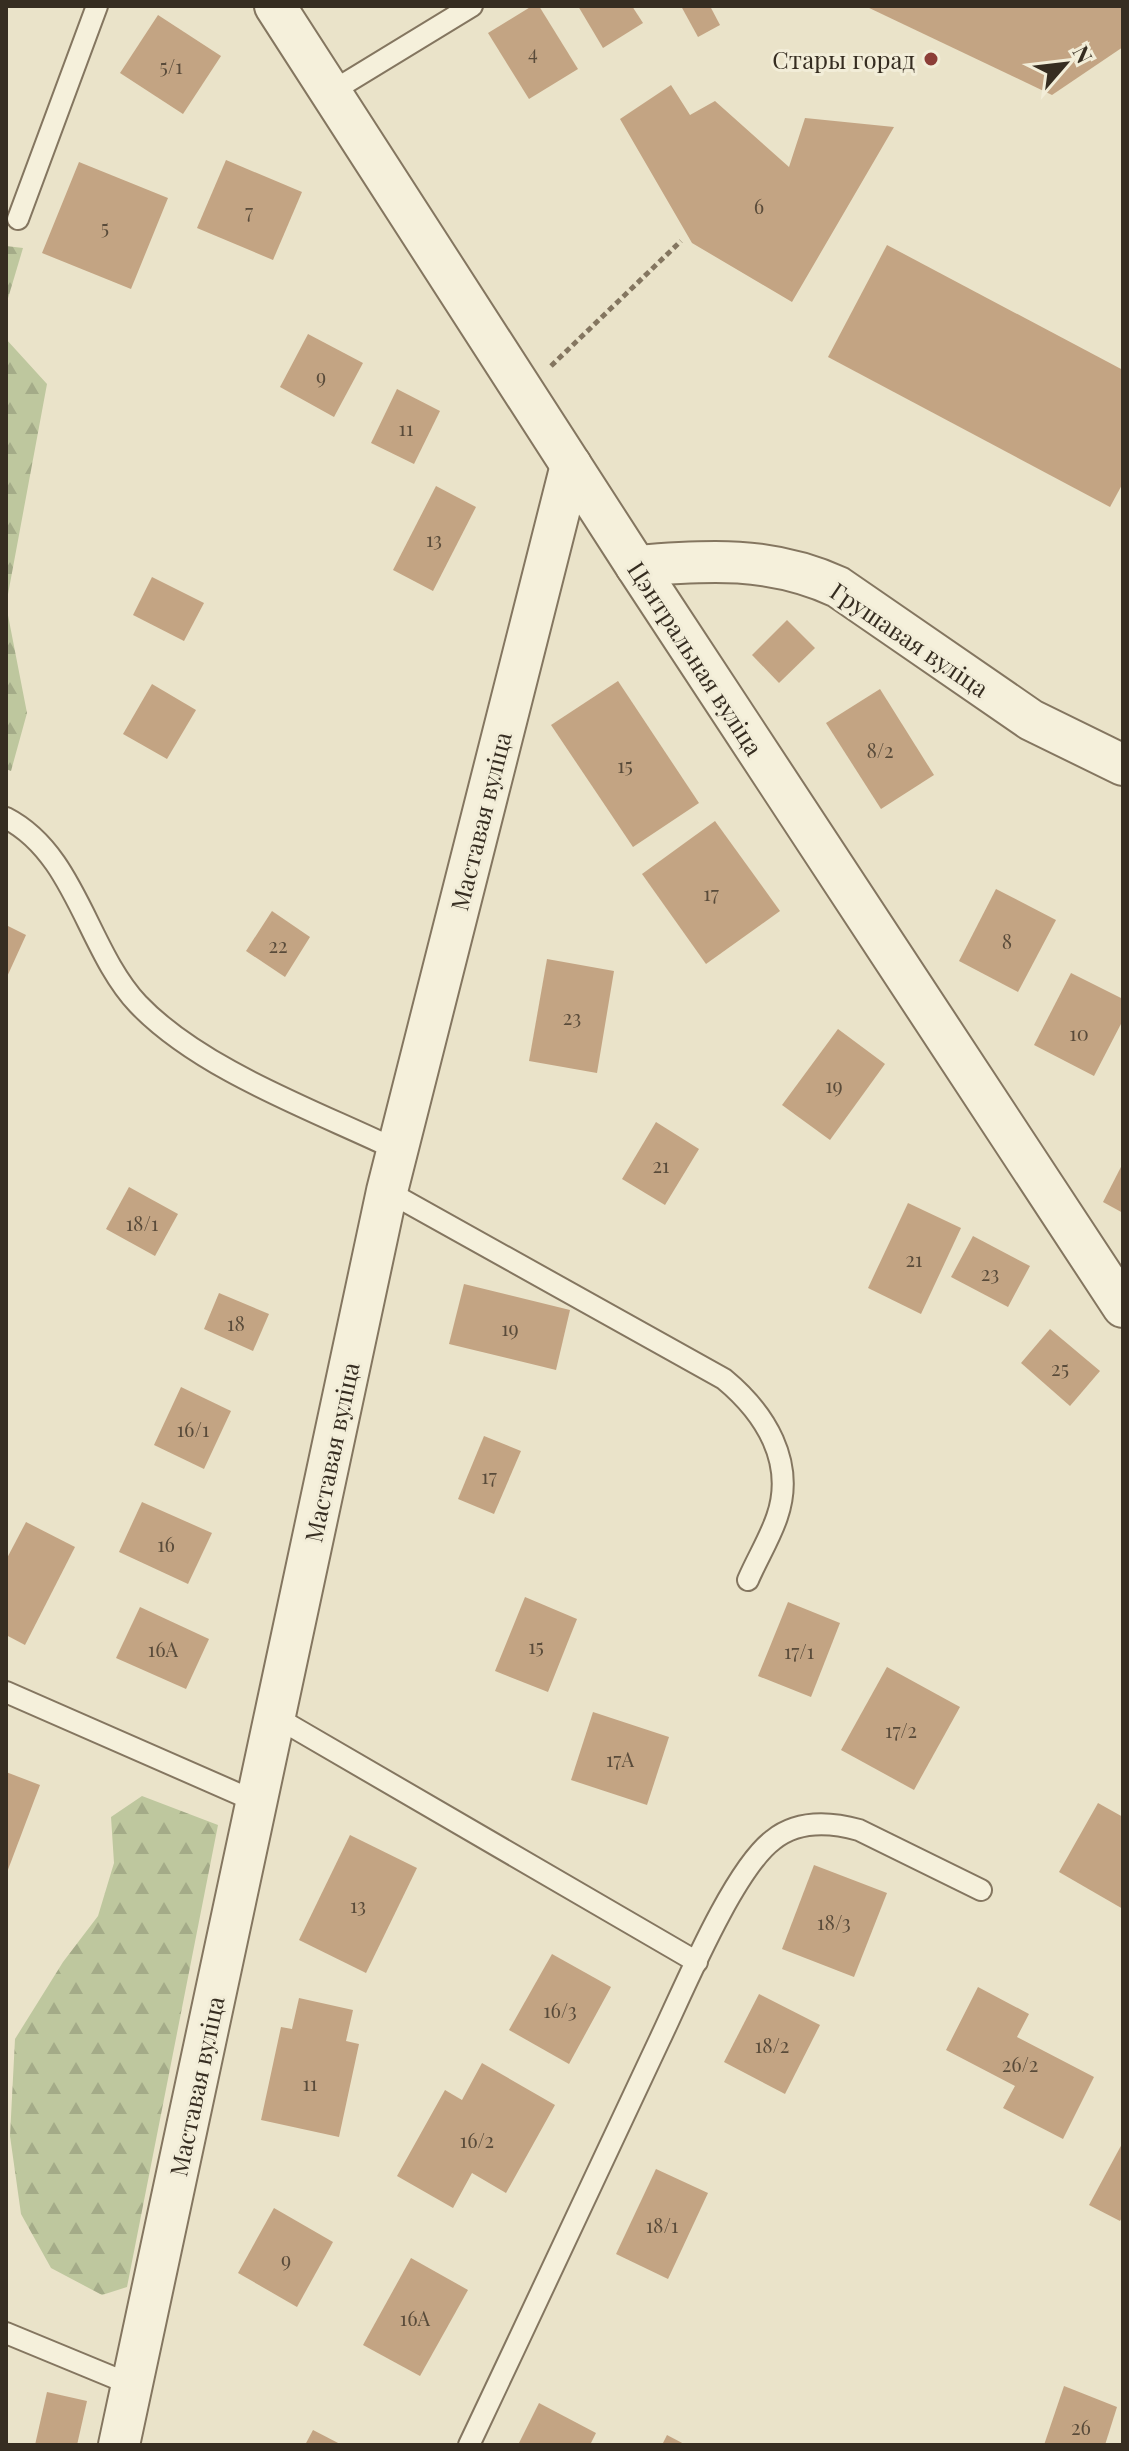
<svg xmlns="http://www.w3.org/2000/svg" width="1129" height="2451" font-family="'Playfair Display',serif">
<defs>
<pattern id="forest-firs" width="22" height="20" patternUnits="userSpaceOnUse" patternTransform="scale(2)"><rect width="22" height="20" fill="#bec79e"/><path d="M5 1l3.5 6h-7zM16 11l3.5 6h-7z" fill="#a4ab88"/></pattern>
</defs>
<rect width="100%" height="100%" fill="#eae3c9"/>
<g fill="url(#forest-firs)">
<polygon points="6,246 23,248 6,305"/>
<polygon points="6,339 47,384 6,605 27,713 11,771 6,769"/>
<polygon points="142,1796 218,1825 127,2287 102,2295 51,2268 21,2214 10,2136 15,2039 63,1962 98,1916 114,1863 111,1817"/>
</g>
<g fill="#c3a483">
<polygon points="532,6 539,6 578,69 529,99 488,33"/>
<polygon points="578,6 632,6 643,23 603,48"/>
<polygon points="681,6 710,6 720,25 698,37"/>
<polygon points="865,6 1123,6 1123,47 1052,95"/>
<polygon points="158,15 221,56 183,114 120,73"/>
<polygon points="671,85 690,115 715,101 789,167 805,118 894,127 792,302 692,243 620,119"/>
<polygon points="226,160 302,192 273,260 197,228"/>
<polygon points="79,162 168,198 131,289 42,253"/>
<polygon points="887,245 1123,370 1123,483 1110,507 828,357"/>
<polygon points="308,334 363,363 334,417 280,387"/>
<polygon points="397,389 440,411 414,464 371,443"/>
<polygon points="436,486 476,507 433,591 393,570"/>
<polygon points="152,577 204,603 184,641 133,615"/>
<polygon points="787,620 815,648 779,683 752,655"/>
<polygon points="618,681 699,803 633,847 551,725"/>
<polygon points="152,684 196,710 167,759 123,734"/>
<polygon points="880,689 934,775 881,809 826,723"/>
<polygon points="715,821 780,911 706,964 642,874"/>
<polygon points="996,889 1056,920 1018,992 959,961"/>
<polygon points="272,911 310,937 285,977 246,951"/>
<polygon points="6,925 26,935 6,979"/>
<polygon points="547,959 614,971 597,1073 529,1061"/>
<polygon points="1071,973 1123,999 1123,1020 1094,1076 1034,1045"/>
<polygon points="838,1029 885,1064 830,1140 782,1105"/>
<polygon points="656,1122 699,1149 665,1205 622,1179"/>
<polygon points="1123,1163 1123,1213 1103,1202"/>
<polygon points="129,1187 178,1214 155,1256 106,1229"/>
<polygon points="908,1203 961,1228 921,1314 868,1288"/>
<polygon points="973,1236 1030,1266 1008,1307 951,1277"/>
<polygon points="464,1284 570,1310 556,1370 449,1344"/>
<polygon points="219,1293 269,1314 253,1351 204,1329"/>
<polygon points="1050,1329 1100,1371 1070,1406 1021,1363"/>
<polygon points="181,1387 231,1411 204,1469 154,1445"/>
<polygon points="484,1436 521,1451 494,1514 458,1499"/>
<polygon points="142,1502 212,1533 188,1584 119,1552"/>
<polygon points="26,1522 75,1547 25,1645 6,1635 6,1560"/>
<polygon points="525,1597 577,1619 548,1692 495,1671"/>
<polygon points="788,1602 840,1623 811,1697 758,1676"/>
<polygon points="140,1607 209,1639 186,1689 116,1658"/>
<polygon points="887,1667 960,1707 914,1790 841,1750"/>
<polygon points="593,1712 669,1737 647,1805 571,1780"/>
<polygon points="6,1772 40,1785 6,1875"/>
<polygon points="1098,1803 1123,1817 1123,1909 1059,1872"/>
<polygon points="350,1835 417,1868 366,1973 299,1940"/>
<polygon points="814,1865 887,1893 854,1977 782,1949"/>
<polygon points="552,1954 611,1987 569,2064 509,2030"/>
<polygon points="978,1987 1029,2014 1017,2037 1094,2077 1063,2139 1003,2108 1015,2086 946,2050"/>
<polygon points="759,1994 820,2025 785,2094 724,2062"/>
<polygon points="299,1998 353,2010 346,2041 359,2044 339,2137 261,2120 281,2027 292,2029"/>
<polygon points="482,2063 555,2105 506,2193 472,2173 453,2208 397,2176 445,2090 462,2100"/>
<polygon points="1123,2142 1123,2216 1120,2221 1089,2205"/>
<polygon points="656,2169 708,2193 668,2279 616,2254"/>
<polygon points="274,2208 333,2242 297,2307 238,2273"/>
<polygon points="411,2258 468,2290 420,2376 363,2345"/>
<polygon points="1064,2386 1117,2407 1105,2445 1044,2445"/>
<polygon points="47,2392 87,2401 77,2445 35,2445"/>
<polygon points="539,2403 596,2433 590,2445 518,2445"/>
<polygon points="313,2430 342,2445 305,2445"/>
<polygon points="667,2435 686,2445 662,2445"/>
</g>
<g fill="none" stroke-linecap="round" stroke-linejoin="round">
<g stroke="#847660" stroke-width="24">
<g id="service">
<polyline points="331,92 472,6"/>
<polyline points="18,219 97,6"/>
<path d="M6,818C76,854 87,950 138,1004C201,1070 314,1110 397,1150"/>
<path d="M387,1191L724,1379C765,1413 796,1462 777,1517C770,1538 757,1559 748,1580"/>
<polyline points="6,1692 257,1802"/>
<polyline points="274,1716 697,1962"/>
<polyline points="6,2333 132,2385"/>
<path d="M469,2445C533,2310 596,2175 660,2039C683,1991 733,1870 773,1840C798,1820 830,1822 859,1830L981,1890"/>
</g>
</g>
<g stroke="#847660" stroke-width="44">
<g id="minor">
<polyline points="275,6 636,566 1123,1307"/>
<path d="M636,566C707,560 771,556 838,587L1031,720L1123,765"/>
<polyline points="119,2445 387,1191 571,465"/>
</g>
</g>
<polyline stroke="#847660" stroke-width="5" stroke-dasharray="6 4" stroke-linecap="butt" points="551,366 681,241"/>
<use href="#service" stroke="#f5f0db" stroke-width="20"/>
<use href="#minor" stroke="#f5f0db" stroke-width="40"/>
</g>
<circle fill="#8c3e37" stroke="#f2edd8" stroke-width="3" cx="931" cy="59" r="8"/>
<g text-anchor="middle" dominant-baseline="central" stroke-width="6" stroke-linejoin="round" paint-order="stroke">
<g font-size="20" fill="#594b3a">
<text x="533" y="51">4</text>
<text x="171" y="65">5/1</text>
<text x="759" y="205">6</text>
<text x="249" y="210">7</text>
<text x="105" y="226">5</text>
<text x="321" y="375">9</text>
<text x="406" y="427">11</text>
<text x="434" y="538">13</text>
<text x="880" y="749">8/2</text>
<text x="625" y="764">15</text>
<text x="711" y="892">17</text>
<text x="1007" y="940">8</text>
<text x="278" y="944">22</text>
<text x="572" y="1016">23</text>
<text x="1079" y="1032">10</text>
<text x="834" y="1084">19</text>
<text x="661" y="1164">21</text>
<text x="142" y="1222">18/1</text>
<text x="914" y="1258">21</text>
<text x="990" y="1272">23</text>
<text x="236" y="1322">18</text>
<text x="510" y="1327">19</text>
<text x="1060" y="1367">25</text>
<text x="193" y="1428">16/1</text>
<text x="489" y="1475">17</text>
<text x="166" y="1543">16</text>
<text x="536" y="1645">15</text>
<text x="163" y="1648">16А</text>
<text x="799" y="1650">17/1</text>
<text x="901" y="1729">17/2</text>
<text x="620" y="1758">17А</text>
<text x="358" y="1904">13</text>
<text x="834" y="1921">18/3</text>
<text x="560" y="2009">16/3</text>
<text x="772" y="2044">18/2</text>
<text x="1020" y="2063">26/2</text>
<text x="310" y="2082">11</text>
<text x="477" y="2139">16/2</text>
<text x="662" y="2224">18/1</text>
<text x="286" y="2258">9</text>
<text x="415" y="2317">16А</text>
<text x="1081" y="2426">26</text>
</g>
<g font-size="24" fill="#362d21" stroke="#f2edd8" text-anchor="end">
<text x="915" y="59">Стары горад</text>
</g>
<g font-size="24" fill="#362d21" stroke="#f2edd8">
<text transform="translate(910 639) rotate(34)">Грушавая вуліца</text>
<text transform="translate(696 658) rotate(57)">Цэнтральная вуліца</text>
<text transform="translate(480 821) rotate(-76)">Маставая вуліца</text>
<text transform="translate(331 1452) rotate(-78)">Маставая вуліца</text>
<text transform="translate(196 2086) rotate(-78)">Маставая вуліца</text>
</g>
</g>
<rect width="1129" height="2451" fill="none" stroke="#362d21" stroke-width="16"/>
<g transform="translate(1065 64) rotate(62)" stroke="#f2edd8" stroke-width="6" paint-order="stroke">
<path d="M0-6L14 30L0 20L-14 30Z" fill="#362d21"/>
<text y="-12" font-size="22" font-weight="bold" text-anchor="middle" fill="#362d21">N</text>
</g>
</svg>
